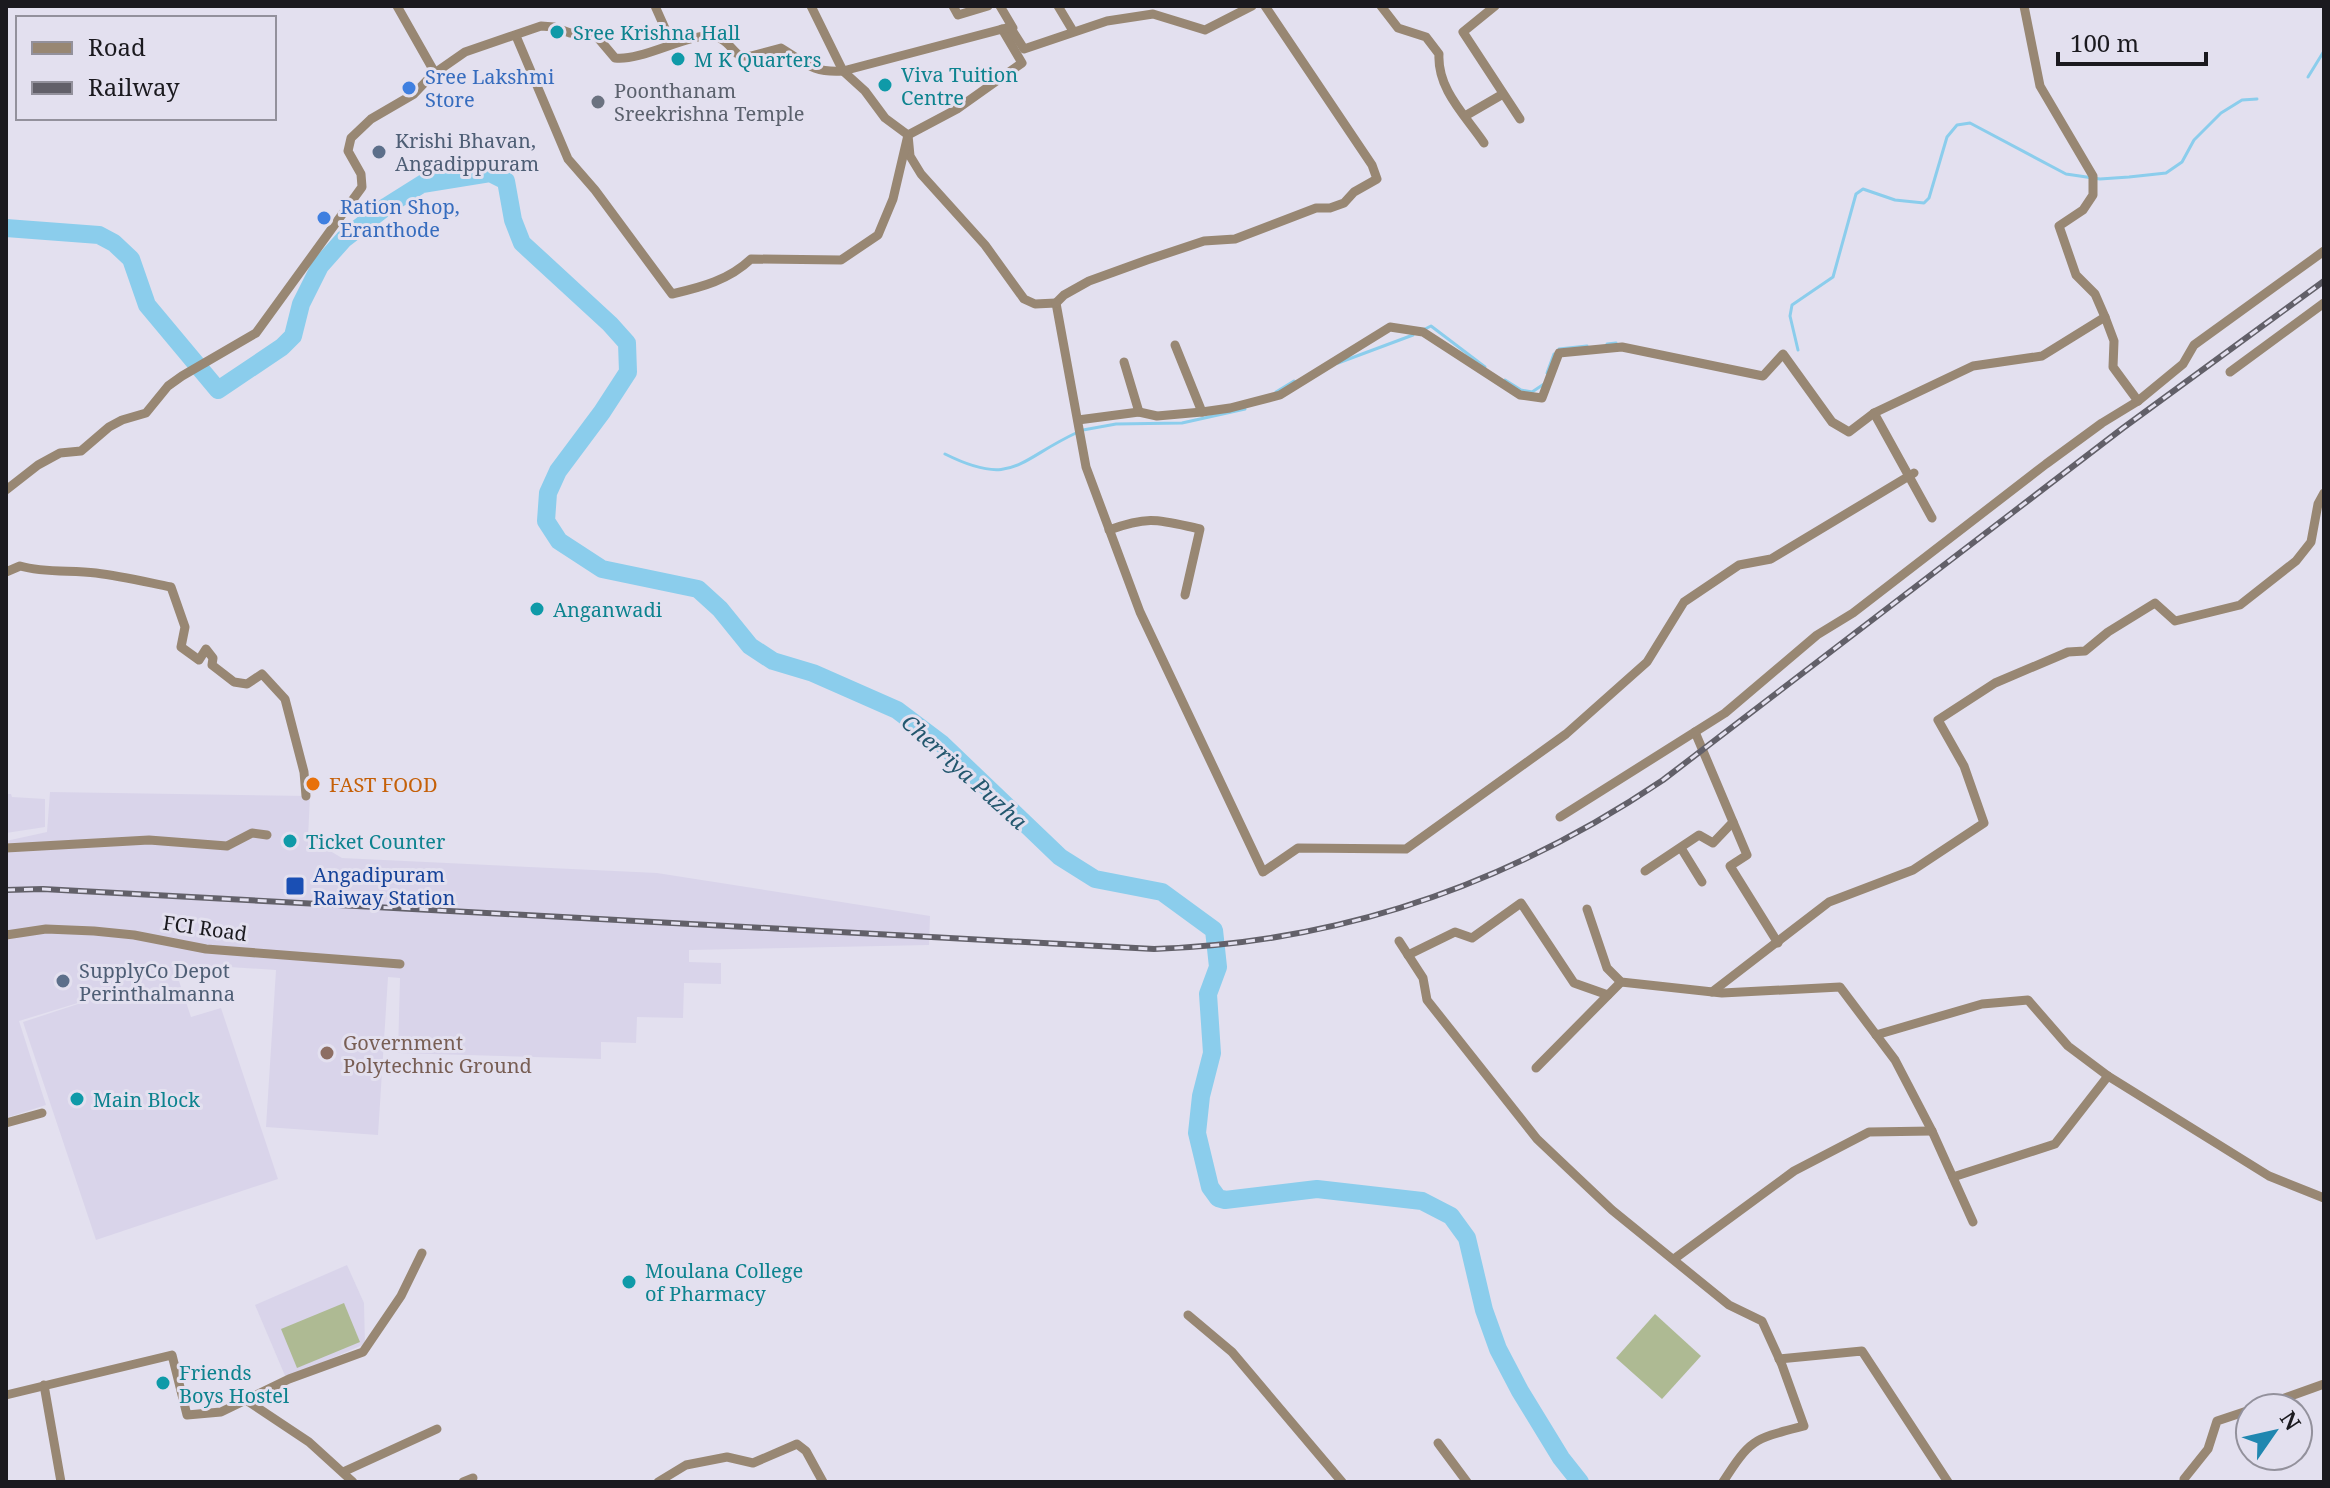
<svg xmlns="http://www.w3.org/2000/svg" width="2330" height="1488" font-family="'Noto Serif',serif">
<rect width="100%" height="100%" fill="#e3e0ef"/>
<g fill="#d9d4ea">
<polygon points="50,792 310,796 308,838 342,858 657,873 930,916 929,945 689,950 689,962 721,963 721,984 684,983 683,1018 637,1017 636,1043 601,1042 601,1059 398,1053 400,978 388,977 378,1135 266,1127 276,970 198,965 176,972 191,1017 221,1008 278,1179 96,1240 23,1022 130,987 19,1021 46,1105 6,1118 6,841 47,832"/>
<polygon points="6,794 11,794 12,797 45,799 45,827 6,833"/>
<polygon points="347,1265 364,1303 365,1344 286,1378 255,1305"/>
</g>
<g fill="#aeba93">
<polygon points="344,1303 360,1342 297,1368 281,1329"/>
<polygon points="1655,1314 1701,1356 1662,1399 1616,1358"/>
</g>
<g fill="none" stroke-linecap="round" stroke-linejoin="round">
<g stroke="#8bcdec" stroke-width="3">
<polyline points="2308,77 2324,51"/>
<polyline points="1423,330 1431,326 1485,367"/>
<polyline points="1607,344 1616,343"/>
<polyline points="1559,349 1587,346"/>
<polyline points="1798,350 1790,316 1792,305 1833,277 1856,194 1863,189 1895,200 1924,203 1929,198 1947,137 1957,125 1970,123 2066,174 2100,179 2129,177 2166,173 2182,162 2194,140 2221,113 2242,100 2257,99"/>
<polyline points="1338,363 1413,335"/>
<polyline points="1547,373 1554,354"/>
<polyline points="1505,380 1521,390 1532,392 1544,384"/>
<polyline points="1276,392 1294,381"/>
<polyline points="1083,430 1116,424 1182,423 1245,409"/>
<path d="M945,454C1013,488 1018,460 1076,433"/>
</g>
<polyline stroke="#8bcdec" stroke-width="18" points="6,228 99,235 114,243 131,259 147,305 218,390 282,347 293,336 301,304 320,266 344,239 387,206 422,184 490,173 506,181 513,220 522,243 610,324 627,343 628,372 602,412 558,471 548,493 546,521 559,541 602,569 698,589 720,609 750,646 773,661 813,673 897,710 942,744 1060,857 1095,879 1162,892 1214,930 1218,967 1208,994 1212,1053 1201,1096 1197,1133 1210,1187 1218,1198 1225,1200 1317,1189 1422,1201 1451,1216 1467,1238 1484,1310 1498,1349 1520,1391 1561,1458 1580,1482"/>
<g stroke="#988773" stroke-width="9">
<polyline points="397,6 435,73"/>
<polyline points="655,6 672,44"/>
<polyline points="811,6 843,71 865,91 885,118 908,135 910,156 921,174 985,245 1024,299 1035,304 1056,303 1086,467 1140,612 1263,872 1298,848 1406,849 1566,734 1647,662 1684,602 1739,565 1771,559 1914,473"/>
<polyline points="953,6 958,15 988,6"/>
<polyline points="1000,6 1013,28"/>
<polyline points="1058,6 1073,31"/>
<path d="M1381,6L1398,28L1426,37L1439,54C1437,89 1465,115 1484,143"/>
<polyline points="1495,6 1463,32 1520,119"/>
<polyline points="2024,6 2040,86 2093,176 2093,195 2083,210 2059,226 2076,275 2095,294 2105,317"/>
<path d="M516,36L568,159L595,190L672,294C702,287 729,280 751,259L841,260L878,235L893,199L908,135L957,109L1022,63L1002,29"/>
<polyline points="1465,116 1503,94"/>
<polyline points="1056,303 1064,295 1089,281 1147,260 1204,241 1235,239 1316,208 1330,208 1344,203 1354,192 1377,179 1372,165 1265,6"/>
<polyline points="1175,345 1202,412"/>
<polyline points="1124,362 1139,412"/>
<polyline points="2230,372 2324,303"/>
<polyline points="1874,413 1932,518"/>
<polyline points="1078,420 1139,412 1157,416 1202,412 1230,408 1280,395 1390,327 1423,332 1520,395 1542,398 1559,353 1622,347 1763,376 1783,354 1832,422 1849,432 1874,413 1973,366 2042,356 2105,317 2114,341 2113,367 2138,401"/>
<path d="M6,490L38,465L60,453L81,451L109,427L122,420L146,413L168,386L182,376L256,333L362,187L361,174L348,151L351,138L371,119L414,94L432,75L465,52L541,26L554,27L570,33L593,32L615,58C645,62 701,25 721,39C729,43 733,51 740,56H751L781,48C806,63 812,73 843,71L1010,27L1024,49L1107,21L1153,14L1205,30L1252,6"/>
<path d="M1109,530C1150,515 1159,520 1200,529L1185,595"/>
<path d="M6,572L20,566C45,573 70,570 96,573C121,576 146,582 171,587L185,627L181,647L199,660L206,649L213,658L212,665L234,682L247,684L262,674L285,699L304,772L306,796"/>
<polyline points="1695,732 1747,855 1730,866 1778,943"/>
<polyline points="1560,817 1725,713 1817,635 1853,613 2046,464 2102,423 2138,401 2183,364 2194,345 2324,251"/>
<polyline points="6,848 149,840 227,846 252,833 267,835"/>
<polyline points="1681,848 1702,882"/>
<polyline points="1645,871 1699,835 1713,843 1733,822"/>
<polyline points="1587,909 1607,968 1621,982 1722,993 1840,987 1895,1060 1932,1131 1973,1222"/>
<polyline points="6,935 46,929 94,931 134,935 206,949 400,964"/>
<path d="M1399,941L1423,978L1427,1000L1537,1139L1612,1210L1729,1305L1762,1321L1782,1365L1804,1426C1754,1439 1751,1438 1723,1482"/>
<polyline points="1408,955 1455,932 1472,938 1521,903 1574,983 1608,995"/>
<polyline points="1712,992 1829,902 1913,870 1984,823 1964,766 1938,720 1995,683 2068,652 2085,651 2108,632 2155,603 2175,621 2240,605 2296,561 2311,542 2318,504 2324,493"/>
<polyline points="1876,1035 1982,1004 2028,1000 2068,1046 2108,1076 2269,1176 2324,1198"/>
<polyline points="1536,1068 1621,982"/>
<polyline points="6,1123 42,1113"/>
<polyline points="1953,1177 2055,1144 2108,1076"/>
<polyline points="1674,1259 1794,1171 1869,1132 1932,1131"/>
<polyline points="1188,1315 1232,1352 1342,1482"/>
<polyline points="1779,1359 1862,1351 1948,1482"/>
<polyline points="44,1385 61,1482"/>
<polyline points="6,1395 172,1355 187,1415 221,1412 289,1379 363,1352 401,1296 422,1253"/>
<polyline points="246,1400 309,1442 353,1482"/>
<polyline points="2257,1408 2324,1384"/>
<polyline points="1438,1443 1467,1482"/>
<polyline points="343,1472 437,1429"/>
<polyline points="463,1482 473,1478"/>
<polyline points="658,1482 686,1465 727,1457 753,1463 797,1444 806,1451 823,1482"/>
<polyline points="2184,1482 2184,1479 2208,1449 2217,1421 2250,1410"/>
</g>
<g stroke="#626069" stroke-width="6">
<path id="rail" d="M6,890L43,889L1154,949C1340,943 1509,884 1663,780L2123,428L2324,281"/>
</g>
<use href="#rail" stroke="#e3e0ef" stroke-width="3" stroke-dasharray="9" stroke-linecap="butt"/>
</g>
<g fill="#0f9aa8" stroke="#e3e0ef" stroke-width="3">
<circle cx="557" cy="32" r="8"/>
<circle cx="678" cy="59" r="8"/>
<circle cx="885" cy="85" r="8"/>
<circle cx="537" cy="609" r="8"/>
<circle cx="290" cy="841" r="8"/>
<circle cx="77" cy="1099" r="8"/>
<circle cx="629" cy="1282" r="8"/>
<circle cx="163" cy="1383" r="8"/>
</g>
<g fill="#3f7fe0" stroke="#e3e0ef" stroke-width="3">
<circle cx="409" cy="88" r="8"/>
<circle cx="324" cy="218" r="8"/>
</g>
<circle fill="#6b7280" stroke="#e3e0ef" stroke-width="3" cx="598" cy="102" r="8"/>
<g fill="#5c6f8a" stroke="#e3e0ef" stroke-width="3">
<circle cx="379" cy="152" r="8"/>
<circle cx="63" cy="981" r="8"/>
</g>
<circle fill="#e8710a" stroke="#e3e0ef" stroke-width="3" cx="313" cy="784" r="8"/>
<rect fill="#1a4fb4" stroke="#e3e0ef" stroke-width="3" x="285" y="876" width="20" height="20" rx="4"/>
<circle fill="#8d6e63" stroke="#e3e0ef" stroke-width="3" cx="327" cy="1053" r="8"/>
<g text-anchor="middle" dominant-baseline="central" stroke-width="6" stroke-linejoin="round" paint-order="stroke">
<g font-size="20" fill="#0d838f" stroke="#e3e0ef" text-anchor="start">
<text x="573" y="32">Sree Krishna Hall</text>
<text x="694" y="59">M K Quarters</text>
<text x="901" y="74">Viva Tuition<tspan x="901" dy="23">Centre</tspan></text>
<text x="553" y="609">Anganwadi</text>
<text x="306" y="841">Ticket Counter</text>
<text x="93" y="1099">Main Block</text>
<text x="645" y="1270">Moulana College<tspan x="645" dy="23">of Pharmacy</tspan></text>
<text x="179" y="1372">Friends<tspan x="179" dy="23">Boys Hostel</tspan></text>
</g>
<g font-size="20" fill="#366cbe" stroke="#e3e0ef" text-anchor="start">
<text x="425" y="76">Sree Lakshmi<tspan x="425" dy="23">Store</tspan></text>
<text x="340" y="206">Ration Shop,<tspan x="340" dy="23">Eranthode</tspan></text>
</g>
<g font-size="20" fill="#5b616d" stroke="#e3e0ef" text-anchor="start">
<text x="614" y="90">Poonthanam<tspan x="614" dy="23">Sreekrishna Temple</tspan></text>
</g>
<g font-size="20" fill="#4e5e75" stroke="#e3e0ef" text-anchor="start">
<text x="395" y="140">Krishi Bhavan,<tspan x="395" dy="23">Angadippuram</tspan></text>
<text x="79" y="970">SupplyCo Depot<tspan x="79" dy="23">Perinthalmanna</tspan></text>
</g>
<g font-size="20" fill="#c56008" stroke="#e3e0ef" text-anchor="start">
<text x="329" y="784">FAST FOOD</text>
</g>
<g font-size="20" fill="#164399" stroke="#e3e0ef" text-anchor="start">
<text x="313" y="874">Angadipuram<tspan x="313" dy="23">Raiway Station</tspan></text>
</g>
<g font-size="20" fill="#1b1a1f" stroke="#e3e0ef">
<text transform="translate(205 928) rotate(8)">FCI Road</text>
</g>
<g font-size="20" fill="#785e54" stroke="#e3e0ef" text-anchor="start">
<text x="343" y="1042">Government<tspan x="343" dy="23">Polytechnic Ground</tspan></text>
</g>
<g font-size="22" font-style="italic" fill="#23576e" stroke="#e3e0ef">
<text transform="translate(965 771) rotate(42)">Cherriya Puzha</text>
</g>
</g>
<rect width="2330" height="1488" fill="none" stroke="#1b1a1f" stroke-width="16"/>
<rect x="16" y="16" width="260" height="104" fill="#e3e0ef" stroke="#93919c" stroke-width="2"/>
<rect x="32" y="42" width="40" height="12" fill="#988773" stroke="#93919c" stroke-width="2"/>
<text x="88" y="56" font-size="24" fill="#1b1a1f">Road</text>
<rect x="32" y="82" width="40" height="12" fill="#626069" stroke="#93919c" stroke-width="2"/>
<text x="88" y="96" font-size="24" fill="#1b1a1f">Railway</text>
<g transform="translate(2274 1432) rotate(56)"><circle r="38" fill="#e3e0ef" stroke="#93919c" stroke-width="2"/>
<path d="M0-6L14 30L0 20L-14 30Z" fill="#2087b0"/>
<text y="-12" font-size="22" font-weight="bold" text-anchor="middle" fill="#1b1a1f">N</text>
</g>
<path d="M2058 52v12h148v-12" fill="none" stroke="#1b1a1f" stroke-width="4"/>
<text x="2070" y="52" font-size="24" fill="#1b1a1f" stroke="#e3e0ef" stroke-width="6" paint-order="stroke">100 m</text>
</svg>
